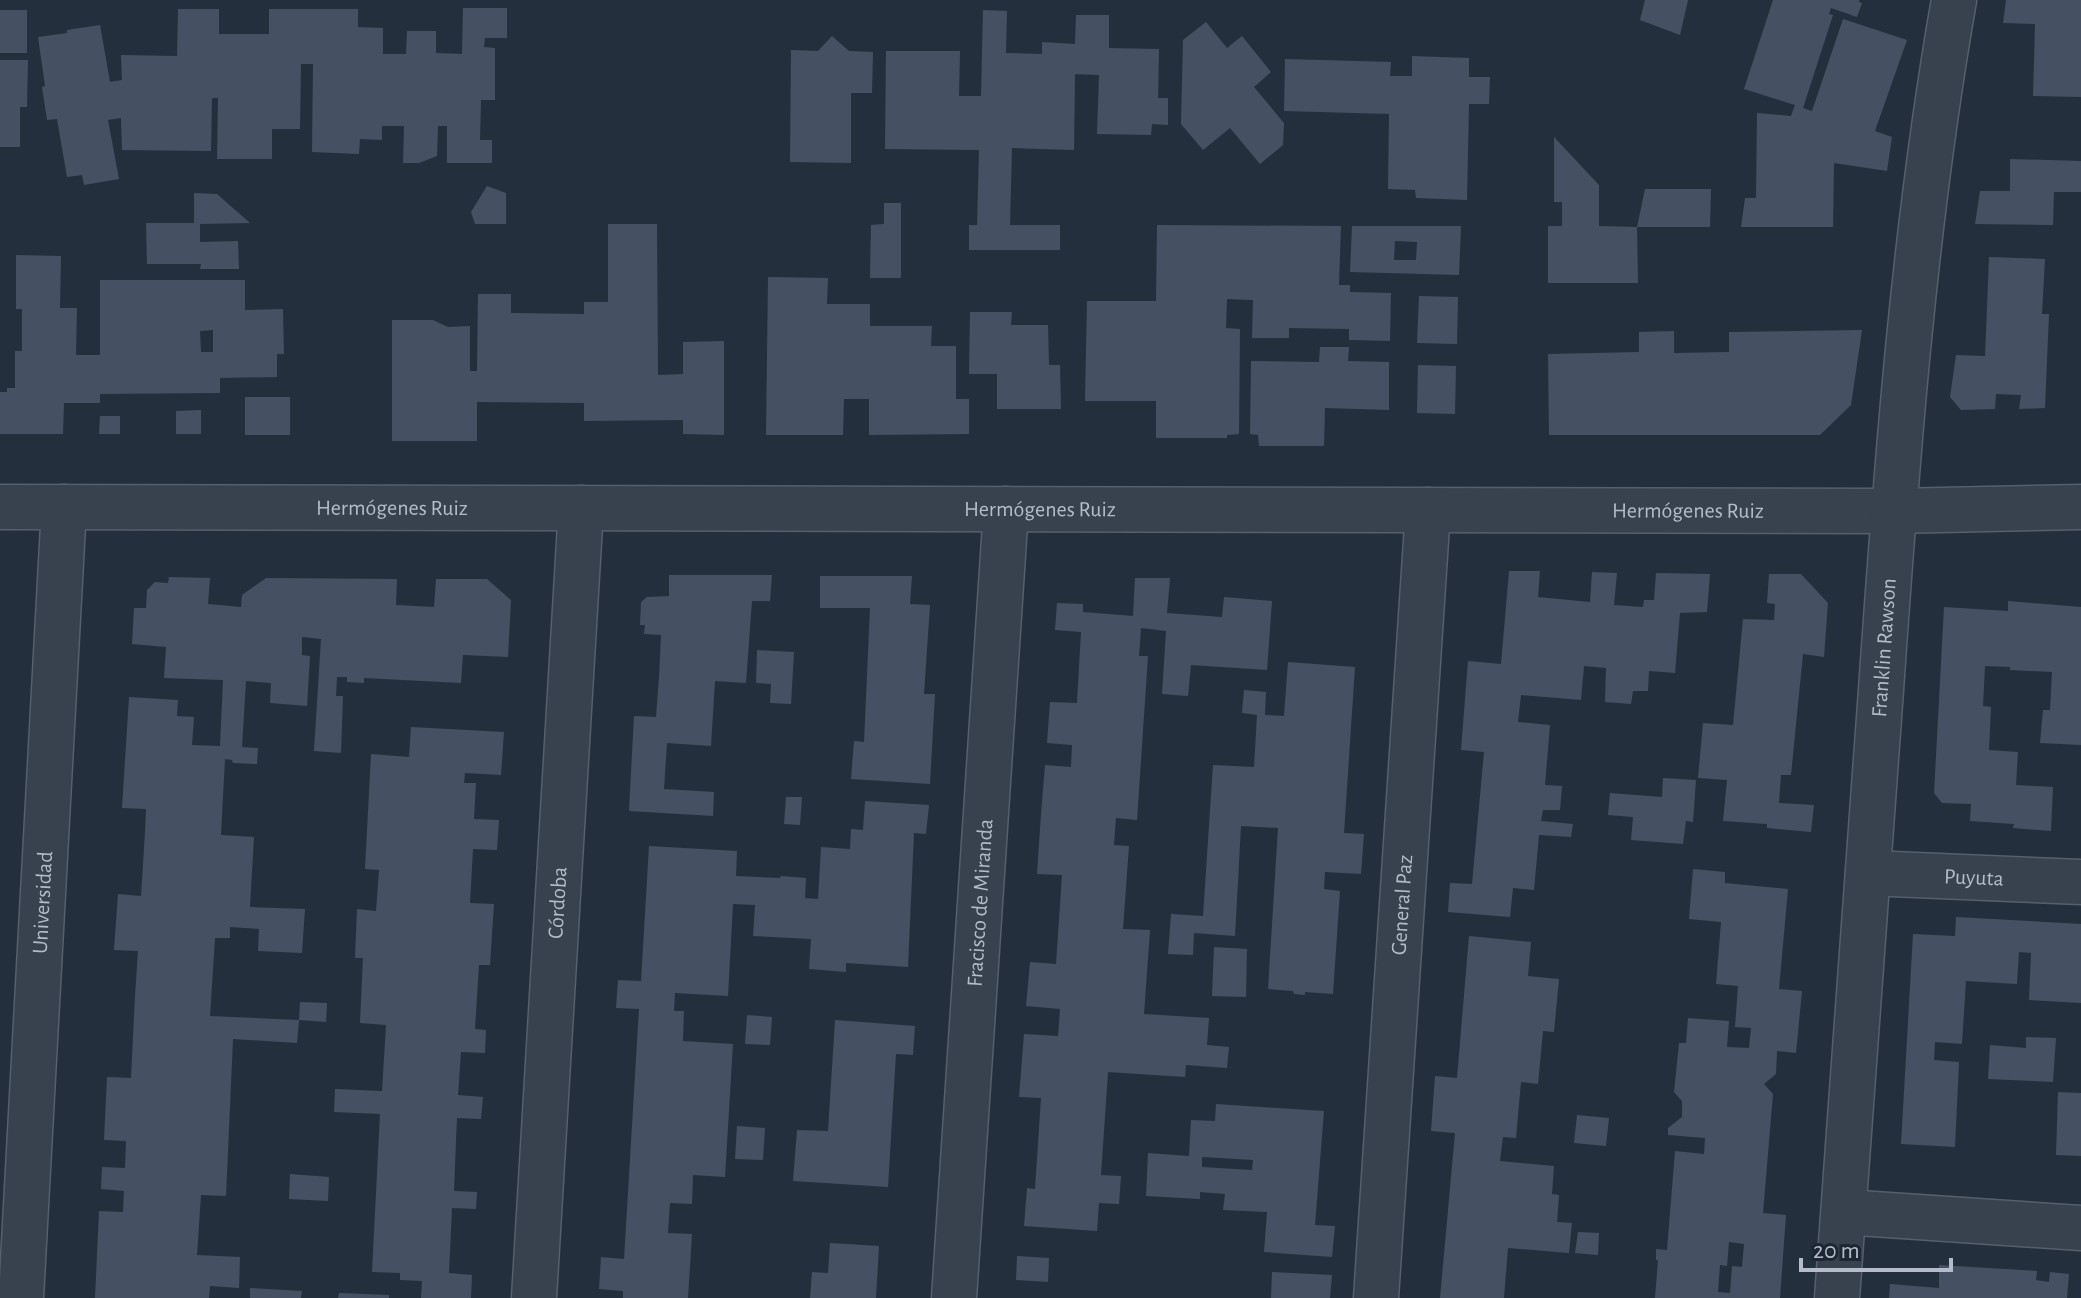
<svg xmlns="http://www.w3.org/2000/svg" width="2081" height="1298" font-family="'Alegreya Sans',sans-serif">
<rect width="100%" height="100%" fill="#242f3e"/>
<g fill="#455162" fill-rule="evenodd">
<polygon points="1645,0 1688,0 1680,35 1640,20"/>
<polygon points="1773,0 1859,0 1859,2 1862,3 1857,17 1831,8 1829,14 1833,15 1803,108 1812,111 1843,19 1907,40 1875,131 1892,137 1887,171 1834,163 1833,227 1741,227 1745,198 1756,198 1757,113 1791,116 1795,105 1744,89"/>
<polygon points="2006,0 2081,0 2081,97 2033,96 2035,24 2003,23"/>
<polygon points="463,8 507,8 507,38 485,38 484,47 495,48 495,100 481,100 480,140 492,140 492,163 447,163 447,126 438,126 437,156 419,163 403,163 404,126 382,126 382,140 360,139 359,154 312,152 313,64 301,64 300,129 272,129 272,159 217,159 218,98 212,98 211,151 122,150 121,118 108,120 119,179 84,185 82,175 67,177 57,119 47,120 42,87 45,86 38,37 67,33 67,30 100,25 110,82 122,80 121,55 177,56 178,9 219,9 219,34 269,34 269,9 358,9 358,27 383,28 383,54 406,54 407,31 436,31 436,53 462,54"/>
<rect x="0" y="10" width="27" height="43"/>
<polygon points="983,10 1007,11 1006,53 1042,54 1042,42 1075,44 1076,15 1109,15 1109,48 1159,49 1158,98 1168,98 1168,125 1152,124 1151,135 1097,134 1099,75 1075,74 1074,150 1012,148 1010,225 1060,225 1060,250 969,250 969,225 977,225 979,150 885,149 886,51 960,51 959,96 981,96"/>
<polygon points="1206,22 1227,48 1242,36 1271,72 1254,87 1284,123 1283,145 1260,164 1230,128 1203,150 1181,124 1183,40"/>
<polygon points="832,36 849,51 873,52 872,93 851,93 851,163 790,162 791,50 818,51"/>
<polygon points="1412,56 1469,58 1469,77 1490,77 1489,104 1469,104 1467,200 1416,198 1415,190 1388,189 1389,114 1284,111 1285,59 1391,62 1390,76 1412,76"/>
<polygon points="0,60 28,60 27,107 20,107 20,147 0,147"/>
<polygon points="1554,137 1599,185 1599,226 1637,227 1638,283 1548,283 1548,226 1562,226 1562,202 1554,202"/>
<polygon points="2010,159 2081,161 2081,192 2054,192 2053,225 1975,224 1980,191 2010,191"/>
<polygon points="487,186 506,193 506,224 475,224 471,212"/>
<polygon points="1645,189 1711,189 1710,227 1637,227"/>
<polygon points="194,193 217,194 250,223 200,224 200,242 238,241 239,269 200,269 201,264 147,264 146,223 194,223"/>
<polygon points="884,203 901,203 901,278 870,278 871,225 884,224"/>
<polygon points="608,224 657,224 658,375 683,374 683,342 724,341 724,435 683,434 683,420 584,421 584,403 477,402 477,441 392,441 392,320 433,320 448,327 470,326 470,371 477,371 478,294 511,294 511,313 584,314 584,302 608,302"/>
<polygon points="1157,225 1341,226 1339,285 1350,285 1350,292 1391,293 1390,341 1349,340 1349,329 1289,328 1289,338 1252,338 1253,300 1227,299 1226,328 1240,329 1239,434 1227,435 1227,438 1156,438 1156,401 1085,401 1087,301 1156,301"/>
<path d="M1352,226H1461L1459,275L1350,272ZM1395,241L1417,242L1416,260H1394Z"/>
<path d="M16,255L61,256L60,308H77L76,355H100V280H245V310L283,309L284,354H277V377L220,378V393L100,394V403H64L63,434H0V392H7V388H15V351H22V309H16ZM213,330V352H201L200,331Z"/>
<polygon points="1989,257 2045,259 2042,314 2049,314 2045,408 2019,409 2021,395 1996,394 1995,409 1961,410 1950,397 1956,355 1985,356"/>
<polygon points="768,277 828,278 827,304 870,304 870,326 932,326 931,346 956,346 956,399 969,399 969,434 869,435 869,399 844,399 843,435 766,435"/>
<polygon points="1419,296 1458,297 1457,344 1417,343"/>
<polygon points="970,312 1012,312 1011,325 1048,325 1049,365 1060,365 1061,409 997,409 997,374 969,374"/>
<polygon points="1862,330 1851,405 1820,435 1549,435 1548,354 1639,352 1639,332 1674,331 1674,353 1729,352 1729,332"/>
<polygon points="1320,347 1349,347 1348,361 1389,362 1389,410 1325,408 1324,446 1259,446 1258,435 1250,434 1251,361 1319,362"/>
<polygon points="1418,365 1456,366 1455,414 1417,413"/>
<rect x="245" y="397" width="45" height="38"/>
<polygon points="201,410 201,434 176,434 176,411"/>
<polygon points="100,416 120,416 120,434 99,434"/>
<polygon points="1509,571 1540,571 1538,597 1590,602 1592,572 1617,573 1614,605 1643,607 1644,600 1654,600 1656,573 1710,574 1707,612 1680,613 1675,673 1649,671 1648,691 1633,691 1631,704 1605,702 1606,668 1584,666 1581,700 1521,695 1518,722 1550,725 1545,785 1562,786 1560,810 1543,810 1541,821 1573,824 1571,837 1539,835 1534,890 1513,888 1510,917 1448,912 1450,883 1472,884 1484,752 1461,750 1468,661 1501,664"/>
<polygon points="1769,574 1801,574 1828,603 1824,657 1803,654 1791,775 1781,775 1779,803 1814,805 1811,832 1767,828 1767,824 1723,821 1727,780 1698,778 1703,723 1733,725 1743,619 1774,620 1775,604 1767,603"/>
<polygon points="669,575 772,575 770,601 752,601 746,683 715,681 711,746 667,743 664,789 714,792 713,816 629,811 634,716 656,717 659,677 661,635 644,634 645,625 640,625 641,602 647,597 669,596"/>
<polygon points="820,576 912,576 910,604 930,605 924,694 935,694 930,784 851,779 854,741 864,742 870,608 820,608"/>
<polygon points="169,577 210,578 208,604 241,607 242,595 266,578 397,579 396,605 434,607 436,579 487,579 511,600 508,657 463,655 461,683 364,678 364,683 347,682 347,677 337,677 336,696 343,696 341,753 314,751 321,639 302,637 302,655 310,656 307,706 270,703 271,683 246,681 242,747 258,748 257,764 233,763 232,760 225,759 221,835 254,837 250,907 305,909 302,953 258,951 259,929 230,927 230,938 215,938 210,1016 299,1020 297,1043 233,1039 226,1196 201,1195 197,1255 240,1257 239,1288 210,1286 209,1298 95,1298 99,1211 123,1212 124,1191 101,1189 102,1167 125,1168 126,1141 104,1140 107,1077 131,1078 135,996 138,951 114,950 118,894 141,896 145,832 146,809 122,808 129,697 178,700 177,716 194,717 192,745 220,746 223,680 164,678 166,647 132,644 134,608 146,608 147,590 155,582 168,583"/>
<polygon points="1135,578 1170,578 1167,613 1222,617 1224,597 1272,601 1267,670 1191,665 1188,696 1162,694 1166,631 1141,628 1139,656 1148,656 1137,820 1116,818 1114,845 1129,846 1123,929 1150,930 1144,1014 1209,1018 1207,1045 1229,1047 1227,1068 1186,1065 1185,1077 1108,1072 1101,1175 1121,1176 1119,1204 1099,1203 1097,1231 1024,1226 1027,1188 1035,1189 1041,1098 1019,1097 1024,1034 1058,1036 1060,1009 1026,1006 1030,962 1056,964 1062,875 1037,874 1041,814 1045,765 1071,767 1072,745 1047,743 1050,702 1077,703 1081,632 1055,630 1057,603 1083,604 1083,612 1133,616"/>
<polygon points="2008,601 2081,607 2081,745 2040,743 2043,710 2050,710 2052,672 2010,670 2010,667 1985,666 1983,706 1991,707 1989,750 2018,752 2016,785 2053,787 2051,831 2013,828 2014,824 1970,821 1971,804 1942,803 1934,793 1944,607 2008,611"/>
<polygon points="757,650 794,652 791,704 770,703 771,684 756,683"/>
<polygon points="1288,662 1355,667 1344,833 1364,834 1361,874 1325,872 1324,889 1340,891 1333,994 1305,992 1305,995 1294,994 1293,991 1268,989 1278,828 1241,826 1235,936 1194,933 1193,955 1168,954 1171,914 1203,916 1213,765 1254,767 1257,715 1242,713 1244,690 1266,692 1265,715 1284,716"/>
<polygon points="411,727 504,732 501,775 465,773 464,783 476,783 474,819 499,820 497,850 473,849 470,903 494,904 490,965 479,965 475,1029 486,1030 485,1053 461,1052 458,1095 483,1097 481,1119 457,1118 456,1140 454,1191 477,1192 476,1209 452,1208 449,1273 472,1275 471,1298 421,1298 422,1281 400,1280 400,1273 372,1272 380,1114 334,1112 335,1089 382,1091 386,1025 360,1023 363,958 355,958 357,909 376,911 379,870 365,869 371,754 409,757"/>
<polygon points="1663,778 1696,780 1693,822 1686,821 1683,844 1631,840 1633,817 1608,815 1610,793 1662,797"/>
<polygon points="786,797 802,797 800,825 784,824"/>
<polygon points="865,801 929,805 926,834 914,833 908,967 846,963 846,972 809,969 811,939 753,936 755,905 733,904 728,996 675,993 674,1011 684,1011 683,1041 733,1044 725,1177 693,1175 692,1204 670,1203 668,1233 692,1234 688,1298 623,1298 623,1291 599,1289 601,1257 624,1259 639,1009 616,1008 618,980 641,981 649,846 737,851 736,876 781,878 780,876 806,878 805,898 818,899 821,847 850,849 851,829 863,830"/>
<path d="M1693,869L1725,872V883L1788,889L1779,989L1802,991L1796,1053L1777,1051L1776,1074L1764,1084L1773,1094L1763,1213L1786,1215L1780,1298H1655L1658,1260H1656V1249L1667,1250L1675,1151L1704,1154L1705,1138L1668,1135V1128L1682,1117V1101L1674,1092L1679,1043H1686L1688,1018L1729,1021L1727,1047L1749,1048L1751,1028L1735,1027L1738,986L1716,984L1721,922L1689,919ZM1729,1242L1744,1244L1742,1267L1732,1266L1730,1293L1718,1292L1720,1265L1727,1266Z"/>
<polygon points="1956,917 2081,924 2081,1003 2029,1000 2031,953 2019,952 2017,984 1966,981 1962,1044 1935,1042 1934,1060 1959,1062 1955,1147 1901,1144 1913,934 1955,936"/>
<polygon points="1469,936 1531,942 1528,976 1559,979 1554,1032 1543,1031 1538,1084 1521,1082 1516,1138 1503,1137 1500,1161 1554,1166 1552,1194 1559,1195 1557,1222 1572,1223 1569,1253 1508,1248 1504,1298 1440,1298 1455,1133 1431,1131 1435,1076 1457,1078"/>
<polygon points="1214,947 1247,949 1246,997 1212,996"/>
<polygon points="300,1002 327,1003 326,1022 299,1020"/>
<polygon points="747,1015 772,1017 770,1045 745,1044"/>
<polygon points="835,1020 915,1026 913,1055 896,1054 888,1187 793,1181 797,1130 828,1131"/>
<polygon points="2026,1037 2056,1038 2053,1082 1988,1079 1990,1045 2026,1048"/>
<polygon points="2058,1092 2081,1093 2081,1156 2056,1155"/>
<path d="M1216,1104L1324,1111L1315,1225L1335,1226L1332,1257L1264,1252L1267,1212L1223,1210L1225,1194L1200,1192V1199L1146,1196L1148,1153L1189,1156L1191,1120L1215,1121ZM1202,1157L1253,1160L1252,1170L1202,1167Z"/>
<polygon points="1577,1115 1609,1118 1606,1146 1574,1143"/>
<polygon points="737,1126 765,1128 763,1160 735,1159"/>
<polygon points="290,1174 329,1177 328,1201 289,1199"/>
<polygon points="1578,1232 1599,1233 1598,1255 1575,1253"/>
<polygon points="830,1243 879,1246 876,1298 810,1298 812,1272 828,1273"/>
<polygon points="1017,1256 1049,1258 1048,1282 1016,1280"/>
<polygon points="1939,1265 2037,1271 2036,1280 2049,1282 2050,1272 2069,1274 2067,1298 1889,1298 1890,1284 1939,1288"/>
<polygon points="1272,1272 1332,1275 1330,1298 1271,1298"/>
<polygon points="250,1288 302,1291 301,1298 250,1298"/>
<polygon points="339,1293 389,1295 389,1298 338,1298"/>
</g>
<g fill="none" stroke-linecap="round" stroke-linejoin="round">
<g stroke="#565f6c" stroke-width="47">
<g id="minor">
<path id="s1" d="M0,507L1894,511L2081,507"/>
<path id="s2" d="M1868,873L2081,882"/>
<polyline points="1844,1212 2081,1228"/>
<path id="s3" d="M21,1298L64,507"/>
<path id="s4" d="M534,1298L581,508"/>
<path id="s5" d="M954,1298L1006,509"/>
<path id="s6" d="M1376,1298L1428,510"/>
<path id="s7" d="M1837,1298C1852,1095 1866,893 1881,690C1897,459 1914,228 1954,0"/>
</g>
</g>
<use href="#minor" stroke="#38414e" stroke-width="44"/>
</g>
<g text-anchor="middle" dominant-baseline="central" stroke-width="7" stroke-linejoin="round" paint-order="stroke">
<g font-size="22" fill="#b4bcc9" stroke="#1d2633">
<text stroke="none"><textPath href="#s1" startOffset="392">Hermógenes Ruiz</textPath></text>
<text stroke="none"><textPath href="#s1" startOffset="1040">Hermógenes Ruiz</textPath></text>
<text stroke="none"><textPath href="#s1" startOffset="1688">Hermógenes Ruiz</textPath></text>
<text stroke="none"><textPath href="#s7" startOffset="652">Franklin Rawson</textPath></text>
<text stroke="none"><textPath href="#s2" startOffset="106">Puyuta</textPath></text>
<text stroke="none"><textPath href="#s3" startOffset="396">Universidad</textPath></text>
<text stroke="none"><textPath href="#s4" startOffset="396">Córdoba</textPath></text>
<text stroke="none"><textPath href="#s5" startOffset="396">Fracisco de Miranda</textPath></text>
<text stroke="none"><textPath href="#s6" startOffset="394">General Paz</textPath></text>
</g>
</g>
<path d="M1801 1258v12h150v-12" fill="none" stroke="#b4bcc9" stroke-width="4"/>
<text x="1813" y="1258" font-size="24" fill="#b4bcc9" stroke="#1d2633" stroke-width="6" paint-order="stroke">20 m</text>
</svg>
